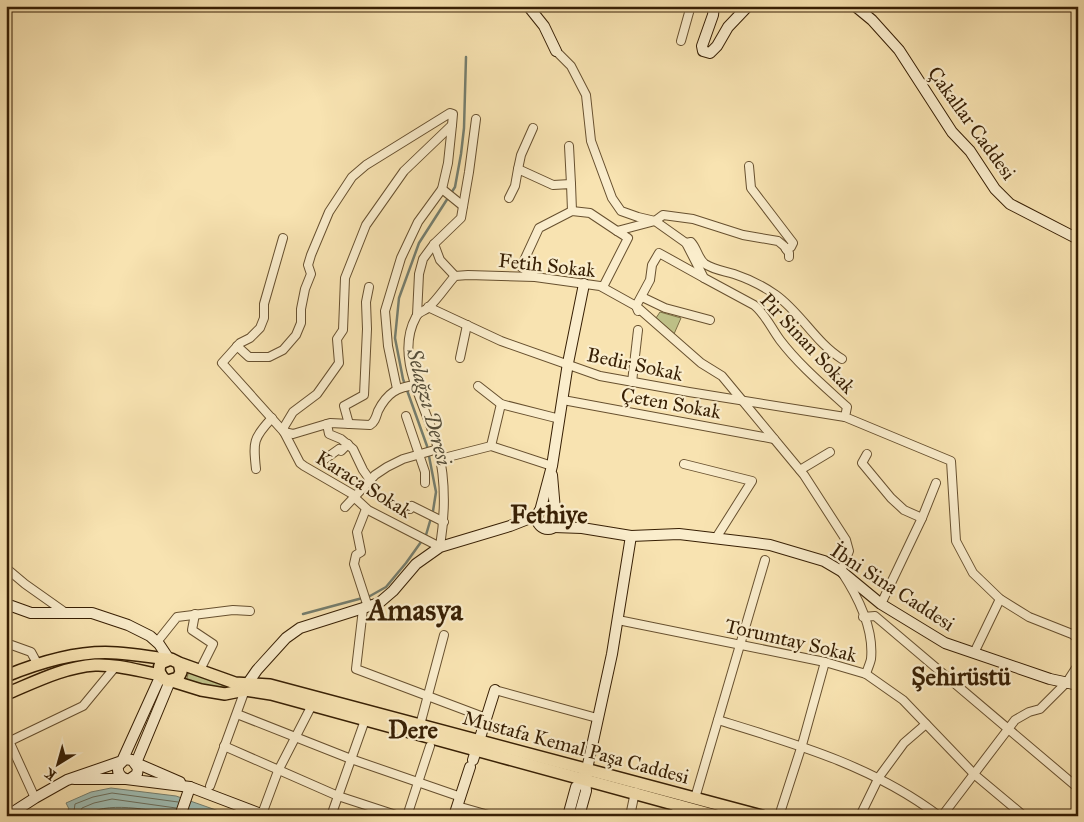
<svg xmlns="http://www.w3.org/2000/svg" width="1084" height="822" font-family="'IM FELL Great Primer',serif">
<rect width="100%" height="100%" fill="#f8e3b1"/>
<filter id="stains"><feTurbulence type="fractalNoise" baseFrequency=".004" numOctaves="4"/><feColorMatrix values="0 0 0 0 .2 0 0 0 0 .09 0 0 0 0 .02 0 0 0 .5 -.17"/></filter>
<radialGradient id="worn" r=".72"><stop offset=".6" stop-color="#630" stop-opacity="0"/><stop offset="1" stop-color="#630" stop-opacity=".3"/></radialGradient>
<g fill="#c0c38a" stroke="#7c7147">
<polygon points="660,312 681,318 674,334 656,318"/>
<polygon points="189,671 222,685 225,687 210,687 186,681"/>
</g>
<polygon fill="#9fbdb4" stroke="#757e6e" points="111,788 176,796 233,816 61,816 69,809 66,803 91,792"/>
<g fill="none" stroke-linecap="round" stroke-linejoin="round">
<g stroke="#6b6e5c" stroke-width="1">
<polyline points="69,816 74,811 75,804 93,797 112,793 178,802"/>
<polyline points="78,816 82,808 94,803 112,799 176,808"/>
<path d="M87,816C101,800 154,810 174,815"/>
</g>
<polyline stroke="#757e6e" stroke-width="2.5" points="303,614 370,596 386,587 406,563 426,535 433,511 436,492 427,446 403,379 395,338 399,298 419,243 455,187 461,154 464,128 466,57"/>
<g stroke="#67502f" stroke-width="10">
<g id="street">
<polyline points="1070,6 1078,10"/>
<polyline points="681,41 690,9 687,6"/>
<path d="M556,51L571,66L586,95L591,141L612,198L621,211L638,217L655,221L686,243L704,278L754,305C766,315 771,328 780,340C799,365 824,386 847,407L845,417L951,461L956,541L973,573L1000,599L1029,617L1072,634L1078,639"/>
<polyline points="569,146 571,184"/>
<polyline points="749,166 751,188 793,243 791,247 786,249"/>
<polyline points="518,169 521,155 533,128"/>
<polyline points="442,189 463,206"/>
<polyline points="509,198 515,186 518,169 553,185 571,184 572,211"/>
<path d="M283,238L264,304V318L260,328L250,338L240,343L222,363L284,432L300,463L304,466L354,495L355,498L368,510L440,547C445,515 446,481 438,449C428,408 393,359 416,317C418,312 424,311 428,308C438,299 446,286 455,276L468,275L535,277L600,286L636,306L701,363L722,376L804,475L846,540L849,551L841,571C857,595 874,629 871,659C870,664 867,670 866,674"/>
<path d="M686,243L691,242C697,248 698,259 705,264C714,270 725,271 734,274C749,279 763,286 776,295C801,313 816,343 842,359"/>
<polyline points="434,244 440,260 455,276"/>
<polyline points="534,276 521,267 539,228 572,211 590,213 617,231"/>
<polyline points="603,287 628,238 617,231 655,221 663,215 693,219 743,235 778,241 784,246 789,253 789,257"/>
<polyline points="642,297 665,308 710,320"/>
<polyline points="428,307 501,341 600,376 689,392 845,417"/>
<polyline points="638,311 636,306 650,280 652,265 659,253 704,278"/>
<polyline points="417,315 419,274 423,259 434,244 461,218 469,172 476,119"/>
<path d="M237,346L249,357H269L283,350L296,335L301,323V309L305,289L311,274L308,265L311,255L329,212L352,177L366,165L450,113L453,114L452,125L404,171L366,225L345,278L343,330L337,339L339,363L317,394L293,412L284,427V432L293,434L330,423L370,425C375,422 376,417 378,411C387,393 397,387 416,385"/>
<polyline points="460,358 467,325"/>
<polyline points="632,382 638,330"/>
<polyline points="478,386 501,404 560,419"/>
<polyline points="397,389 388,346 385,311 401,258 418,222 442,189 448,163 452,125"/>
<polyline points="563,400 774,439"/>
<polyline points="406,416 425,472 425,483"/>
<polyline points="327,424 329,434 341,439 353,449 363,470 370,480"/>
<polyline points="349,424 344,406 364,395 367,329 366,302 369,287"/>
<polyline points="491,446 501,404"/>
<polyline points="867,454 862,463 891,498 904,510 922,518"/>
<polyline points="325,459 339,449 341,451 348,444"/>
<polyline points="440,459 491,446 552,466"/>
<polyline points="684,464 752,481 716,538"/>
<path d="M256,469C253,442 253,438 272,418"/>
<polyline points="800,470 830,452"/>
<polyline points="345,507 375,475 387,467 403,459 438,449"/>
<polyline points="366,509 357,532 361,552 356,555 354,564 368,607"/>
<polyline points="410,509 412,506 444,522"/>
<polyline points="6,568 25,584 66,613"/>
<polyline points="881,604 922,518 936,483"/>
<polyline points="363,609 356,669 486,718"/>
<polyline points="195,614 192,630 213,644 200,670"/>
<polyline points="863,617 875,616 1078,788"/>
<polyline points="618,620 825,662 866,674 903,700 975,775 1024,816"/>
<polyline points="157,642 177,617 233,610 250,611"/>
<polyline points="6,643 31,652 37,663"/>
<polyline points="974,653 1000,599"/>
<polyline points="495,690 597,718"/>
<polyline points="237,714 351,759 461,797"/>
<path d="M718,720C796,744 873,766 939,816"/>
<polyline points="420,725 444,635"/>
<polyline points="9,741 35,798"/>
<polyline points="6,743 83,706 116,666"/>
<polyline points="224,746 338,796 399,816"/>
<polyline points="210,786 245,690"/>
<polyline points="695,798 765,560"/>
<polyline points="457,806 492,816"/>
<polyline points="262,814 278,771 312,705"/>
<polyline points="331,816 365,720"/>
<polyline points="407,816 430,746"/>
<polyline points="630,816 635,792"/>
<polyline points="675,816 678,804"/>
<polyline points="779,816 802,745 825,662"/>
<polyline points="860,816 879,777 904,743 926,724"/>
<polyline points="942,816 1015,720 1029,712 1040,709 1067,682 1078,665"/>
</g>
</g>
<g stroke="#371f04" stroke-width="12">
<g id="secondary">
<polyline points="528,6 544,26 556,51"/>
<polyline points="714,6 713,15 702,46 703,51 710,53 717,46 728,27 748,6"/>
<polyline points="855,6 872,20 899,50 952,132 970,151 995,189 1010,204 1078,239"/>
<polyline points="552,475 555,510"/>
<circle cx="548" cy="518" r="11"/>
<polyline points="540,511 552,466 568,363 584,284"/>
<polyline points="554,527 582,528 631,536 679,534 755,543 770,545 824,561 841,571 881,604 945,643 1050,679 1078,685"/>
<polyline points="6,604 31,613 92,613 128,625 150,636 159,644 169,659"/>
<polyline points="170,681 136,763 180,782"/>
<polyline points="248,683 257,670 286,638 300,628 379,603 393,591 416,564 440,547 510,526 538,515"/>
<polyline points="473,760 495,690"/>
<polyline points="74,779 125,779"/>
<path d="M130,779L137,774L138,768L132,760L125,759L118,766C117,773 120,777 126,779L190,787L266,816"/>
<polyline points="7,816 35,798 67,780 122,761 161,675"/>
<polyline points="180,816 190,787"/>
<polyline points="454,816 470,767"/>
<polyline points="568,816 576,787 585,779"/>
<polyline points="579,816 586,791 585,779 587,769 612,654 631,536"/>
</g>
</g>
<g stroke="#371f04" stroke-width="14">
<g id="primary">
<path d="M179,663L181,672L178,678L168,681C160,678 157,671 161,663L171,659L179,663L235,683L270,685L762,816"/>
<path d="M6,676C40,662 79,650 117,653C133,654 150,657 167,659"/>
<polyline points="172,681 201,690 225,694 245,690 271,694 717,816"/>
<path d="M6,694C35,682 64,667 95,665C117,664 139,671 161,675"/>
</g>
</g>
<use href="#street" stroke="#faedcc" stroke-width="8"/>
<use href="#secondary" stroke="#faedcc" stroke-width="10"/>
<use href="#primary" stroke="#f8e3b1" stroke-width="11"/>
</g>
<g text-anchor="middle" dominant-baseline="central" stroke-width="4.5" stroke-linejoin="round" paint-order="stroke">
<g font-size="20" fill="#371f04" stroke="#faedcc">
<text transform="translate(972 123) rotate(54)">Çakallar Caddesi</text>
<text transform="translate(547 265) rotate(6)">Fetih Sokak</text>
<text transform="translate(808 343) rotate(47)">Pir Sinan Sokak</text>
<text transform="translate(635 364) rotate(12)">Bedir Sokak</text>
<text transform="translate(671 403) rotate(10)">Çeten Sokak</text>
<text transform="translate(364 484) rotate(32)">Karaca Sokak</text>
<text transform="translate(893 587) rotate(33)">İbni Sina Caddesi</text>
<text transform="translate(791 640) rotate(13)">Torumtay Sokak</text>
<text transform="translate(576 747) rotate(15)">Mustafa Kemal Paşa Caddesi</text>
</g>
<g font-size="21" font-style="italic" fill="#564e39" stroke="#faedcc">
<text transform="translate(429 407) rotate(75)">Selağzı Deresi</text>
</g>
<g font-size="25" font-weight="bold" fill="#371f04" stroke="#faedcc">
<text x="549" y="514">Fethiye</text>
<text x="961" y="676">Şehirüstü</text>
<text x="413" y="729">Dere</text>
</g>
<g font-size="30" font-weight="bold" fill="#371f04" stroke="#faedcc">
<text x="415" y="610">Amasya</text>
</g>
</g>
<rect width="1084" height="822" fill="none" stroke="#f8e3b1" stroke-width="25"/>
<rect x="8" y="8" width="1069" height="807" fill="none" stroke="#371f04" stroke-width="2.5"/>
<rect x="12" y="12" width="1059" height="797" fill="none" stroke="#371f04"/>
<g transform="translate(58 764) rotate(217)" stroke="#faedcc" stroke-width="4" paint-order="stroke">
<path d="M0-4L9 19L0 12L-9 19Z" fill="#371f04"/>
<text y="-8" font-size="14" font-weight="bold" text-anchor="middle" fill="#371f04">K</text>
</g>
<rect width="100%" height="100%" filter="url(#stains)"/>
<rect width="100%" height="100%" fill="url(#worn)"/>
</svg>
